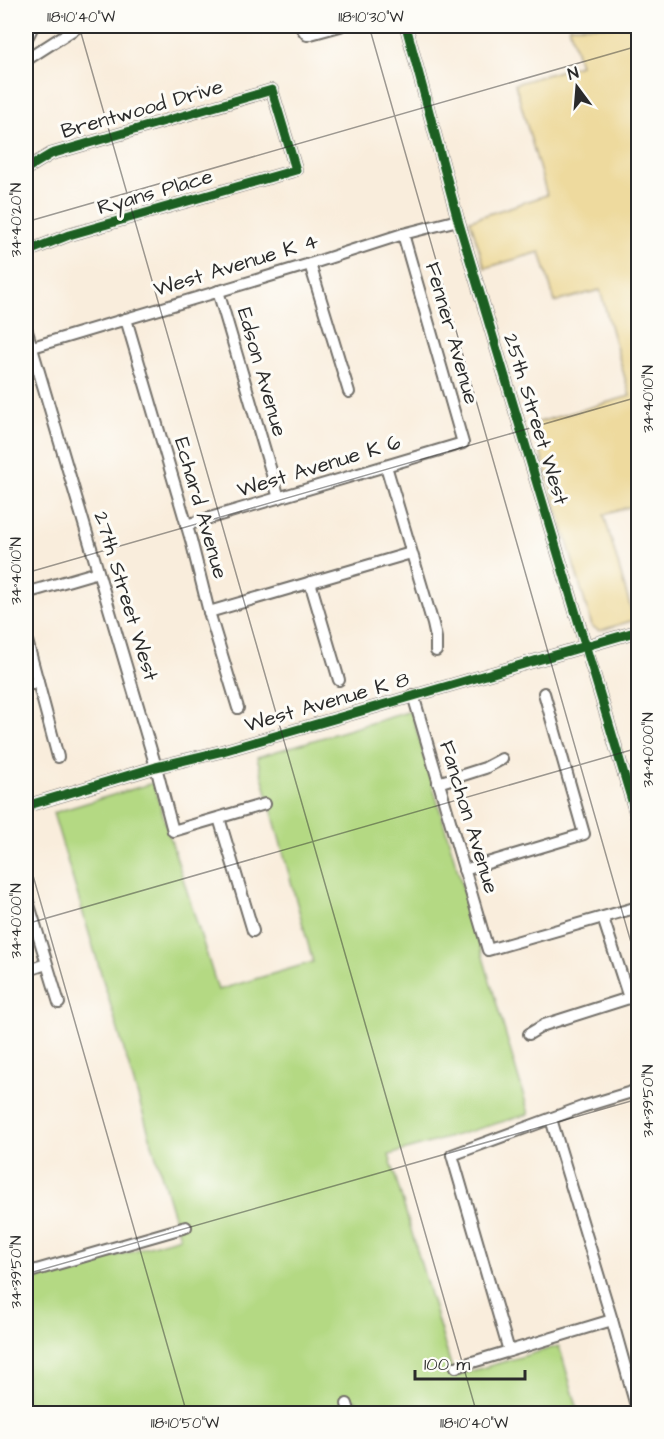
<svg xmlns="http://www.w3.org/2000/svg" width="664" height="1439" font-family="'Architects Daughter',sans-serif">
<rect width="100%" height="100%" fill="#fdfcf7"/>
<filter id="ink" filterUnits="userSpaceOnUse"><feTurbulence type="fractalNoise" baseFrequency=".0167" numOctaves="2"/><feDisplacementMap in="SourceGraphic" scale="12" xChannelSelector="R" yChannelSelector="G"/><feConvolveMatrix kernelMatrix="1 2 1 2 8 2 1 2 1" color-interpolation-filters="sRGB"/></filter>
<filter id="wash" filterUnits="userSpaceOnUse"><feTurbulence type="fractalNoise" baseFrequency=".008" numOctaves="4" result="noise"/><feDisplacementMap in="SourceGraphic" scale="24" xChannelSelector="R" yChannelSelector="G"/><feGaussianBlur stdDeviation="1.35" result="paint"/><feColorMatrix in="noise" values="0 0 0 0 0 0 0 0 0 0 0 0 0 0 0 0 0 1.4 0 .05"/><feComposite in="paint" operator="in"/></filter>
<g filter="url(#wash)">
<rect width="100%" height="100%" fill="#f9eddc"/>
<polygon fill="#b4d983" stroke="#708257" stroke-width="1.5" points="411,711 529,1114 389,1155 454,1376 559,1346 579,1413 361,1413 356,1400 309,1414 26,1414 26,1282 180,1237 53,813 153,783 218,990 313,962 257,757"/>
<polygon fill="#eeda9e" stroke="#8c8264" stroke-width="1.5" points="569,26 638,26 638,504 604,515 634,620 599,631 592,626 532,424 630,396 600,290 555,302 540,252 485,268 470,220 547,195 515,84 580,65"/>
</g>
<g filter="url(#ink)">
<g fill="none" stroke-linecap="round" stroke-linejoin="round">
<g stroke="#736f69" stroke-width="14">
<g id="minor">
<polyline points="300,26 307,35 340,26"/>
<polyline points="406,26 458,220 638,821"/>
<polyline points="26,40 33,26"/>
<polyline points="26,60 79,26"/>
<polyline points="26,169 51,154 272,90 296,170 69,235 26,252"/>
<polyline points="310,264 349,392"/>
<polyline points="218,291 279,498"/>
<polyline points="126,319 191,540 209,612 238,708"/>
<polyline points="26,328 156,767 173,831 265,804"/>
<polyline points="26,349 310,264 403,234 458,220"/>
<polyline points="386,466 433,624 436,638 436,651"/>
<polyline points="186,525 463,443 403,234"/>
<polyline points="310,582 339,680"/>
<polyline points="26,593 98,572"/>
<polyline points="209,612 411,553"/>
<polyline points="26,637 58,757"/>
<polyline points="26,686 38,681"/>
<polyline points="413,695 488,950 638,907"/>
<polyline points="438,783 485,768 502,759"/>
<polyline points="26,806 156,767 223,751 638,631"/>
<polyline points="219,818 253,931"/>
<polyline points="464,870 584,834 544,693"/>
<polyline points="26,895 59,1003"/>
<polyline points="26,971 46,964"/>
<polyline points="529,1034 544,1025 629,998 603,918"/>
<polyline points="551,1119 612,1320 638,1413"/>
<polyline points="26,1273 186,1227"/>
<polyline points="509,1351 452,1155 582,1107 638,1090"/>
<polyline points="456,1367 612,1320"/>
<polyline points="347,1404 350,1414"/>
</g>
</g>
<use href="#minor" stroke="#fff" stroke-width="10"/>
<g stroke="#fdfcf7" stroke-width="13">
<g id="cycleway">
<polyline points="406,26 458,220 638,821"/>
<polyline points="26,169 51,154 272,90 296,170 69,235 26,252"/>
<polyline points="26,806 156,767 223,751 638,631"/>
</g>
</g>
<use href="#cycleway" stroke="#1b5e20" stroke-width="9"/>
</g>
</g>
<path fill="none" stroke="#2b2b2b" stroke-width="1.5" stroke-opacity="0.45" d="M79,26L477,1414M369,26L638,967M26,222L638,46M26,573L638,397M26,851L187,1414M26,924L638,748M26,1274L638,1099"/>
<g text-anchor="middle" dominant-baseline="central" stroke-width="6" stroke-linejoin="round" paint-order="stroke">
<g font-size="21" fill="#2b2b2b" stroke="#fdfcf7">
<text transform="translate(142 109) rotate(-16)">Brentwood Drive</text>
<text transform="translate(155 192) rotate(-16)">Ryans Place</text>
<text transform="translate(236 265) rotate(-17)">West Avenue K 4</text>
<text transform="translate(452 333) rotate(74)">Fenner Avenue</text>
<text transform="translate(262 372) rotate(74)">Edson Avenue</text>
<text transform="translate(536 419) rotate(73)">25th Street West</text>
<text transform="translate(319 466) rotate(-17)">West Avenue K 6</text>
<text transform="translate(201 508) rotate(74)">Echard Avenue</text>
<text transform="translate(126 596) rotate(73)">27th Street West</text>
<text transform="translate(327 702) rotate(-16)">West Avenue K 8</text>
<text transform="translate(469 817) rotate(73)">Fanchon Avenue</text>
</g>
</g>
<rect width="664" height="1439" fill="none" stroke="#fdfcf7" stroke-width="66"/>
<g transform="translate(577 87) rotate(344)" stroke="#fdfcf7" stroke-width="4.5" paint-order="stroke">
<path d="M0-4.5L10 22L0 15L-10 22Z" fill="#2b2b2b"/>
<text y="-9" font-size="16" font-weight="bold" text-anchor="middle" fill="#2b2b2b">N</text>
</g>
<path d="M415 1370v9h110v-9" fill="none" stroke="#2b2b2b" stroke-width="3"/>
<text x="424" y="1370" font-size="18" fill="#2b2b2b" stroke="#fdfcf7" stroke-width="4.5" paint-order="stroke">100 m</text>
<rect x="33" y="33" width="598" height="1373" fill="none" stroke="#2b2b2b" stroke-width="2"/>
<g font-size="15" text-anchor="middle" fill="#2b2b2b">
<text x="81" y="22">118°10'40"W</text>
<text x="371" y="22">118°10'30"W</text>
<text transform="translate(16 220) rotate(-90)" y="5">34°40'20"N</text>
<text transform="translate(648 399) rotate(-90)" y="5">34°40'10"N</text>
<text transform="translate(16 571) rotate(-90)" y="5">34°40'10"N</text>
<text transform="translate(648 750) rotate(-90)" y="5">34°40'00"N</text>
<text transform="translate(16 921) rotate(-90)" y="5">34°40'00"N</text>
<text transform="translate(648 1101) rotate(-90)" y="5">34°39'50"N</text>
<text transform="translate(16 1272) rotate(-90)" y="5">34°39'50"N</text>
<text x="185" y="1428">118°10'50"W</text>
<text x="474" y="1428">118°10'40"W</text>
</g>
</svg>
